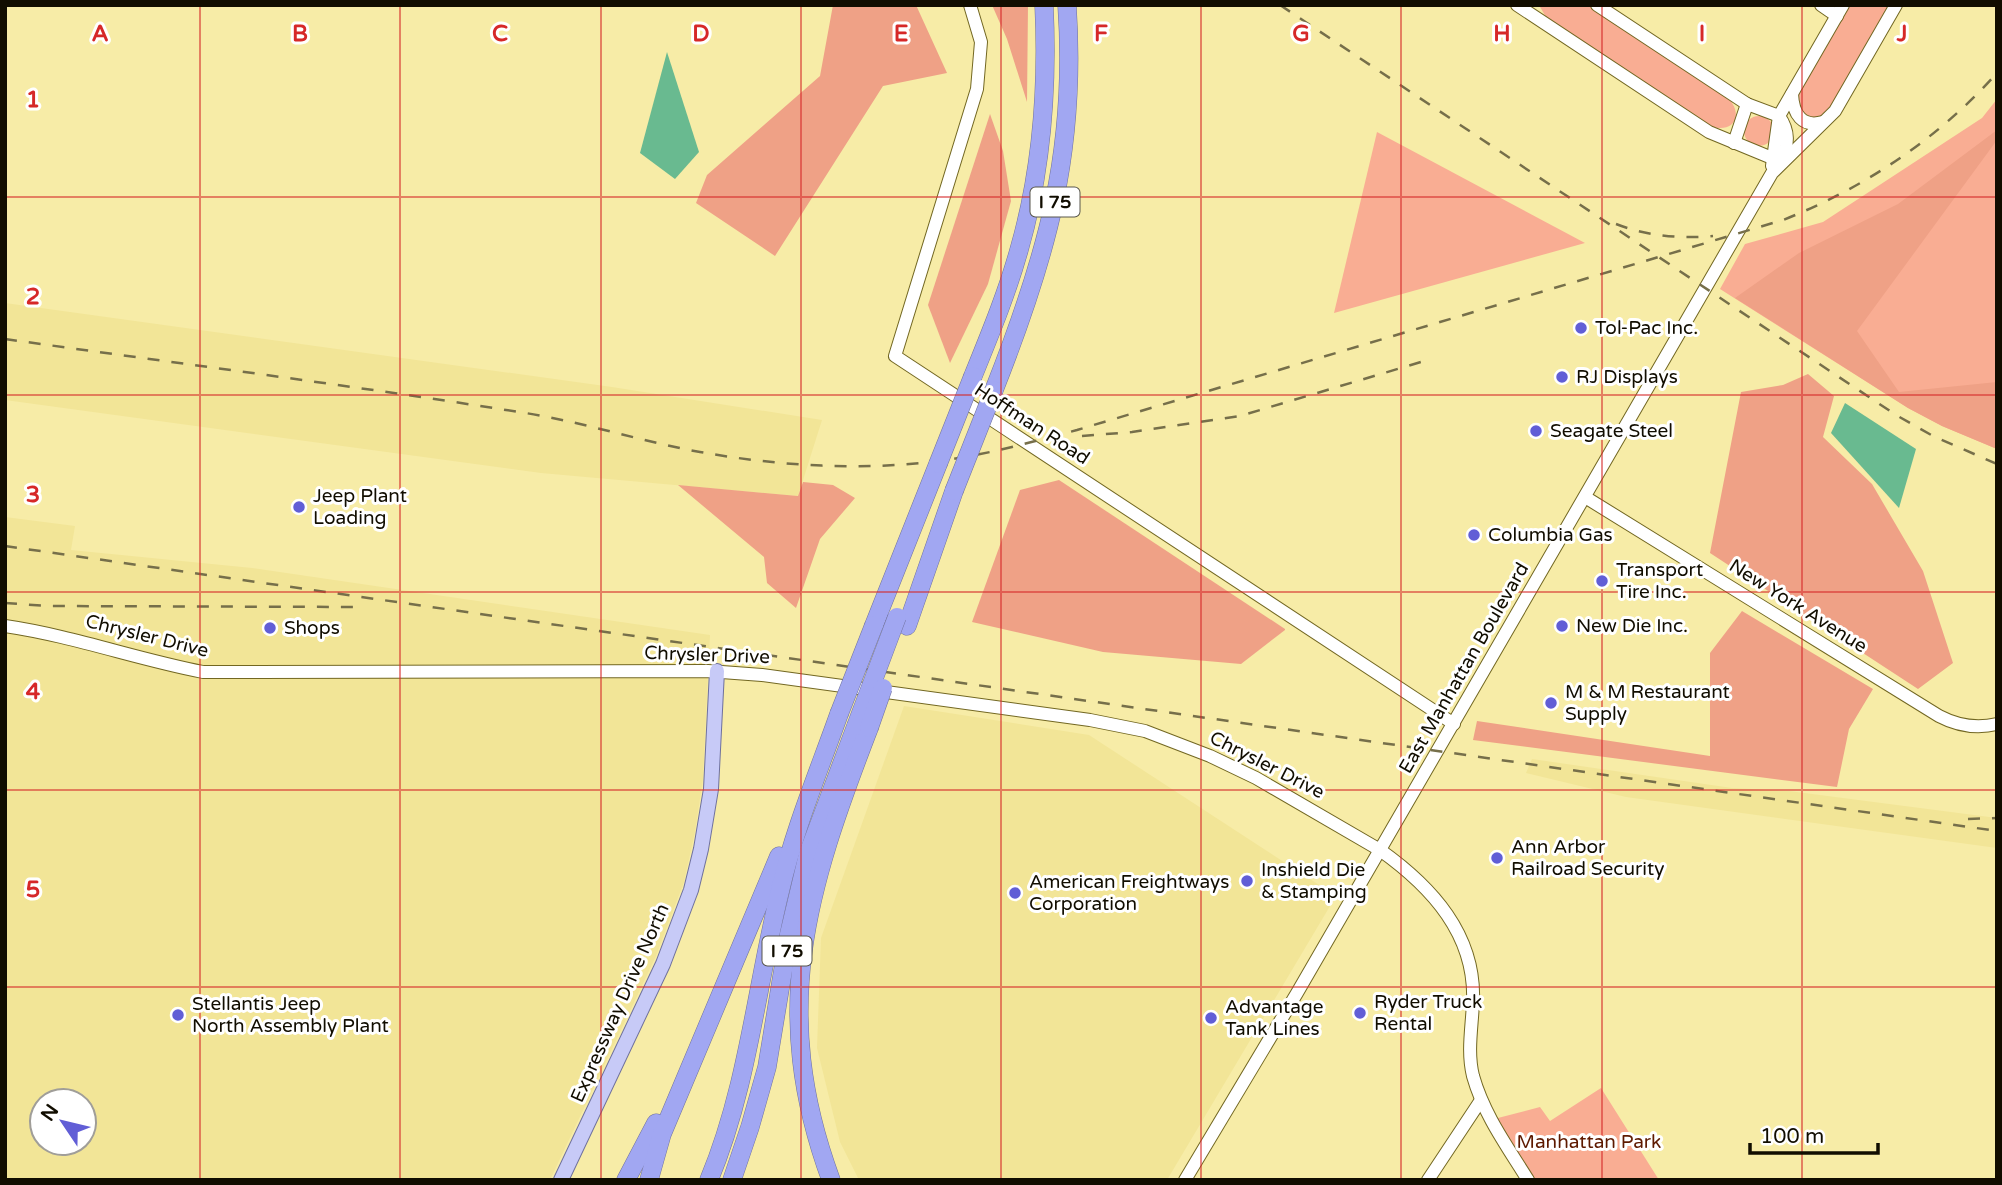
<svg xmlns="http://www.w3.org/2000/svg" width="2002" height="1185" font-family="'Varela Round',sans-serif">
<rect width="100%" height="100%" fill="#f7eca7"/>
<g fill="#f2e597" fill-rule="evenodd">
<polygon points="5,303 612,387 822,420 798,496 541,473 5,400"/>
<path d="M5,517L75,526L71,550L252,568L710,635L703,779L695,832L684,882L656,956L550,1180H5ZM42,1101H84V1143H42Z"/>
<polygon points="904,706 1089,735 1336,896 1167,1180 859,1180 840,1142 817,1048 821,938"/>
<polygon points="1532,759 1732,788 1789,791 1997,818 1997,848 1626,797 1526,773"/>
</g>
<g fill="#f9ad93">
<path d="M1539,5H1590L1725,95C1745,112 1736,135 1709,126L1547,19Z"/>
<polygon points="1850,5 1890,5 1829,109 1818,119 1804,118 1797,102 1798,96"/>
<polygon points="1997,99 1997,449 1942,426 1908,408 1720,289 1745,244 1823,222 1982,118"/>
<circle cx="1759" cy="131" r="15"/>
<polygon points="1377,132 1585,243 1334,313"/>
<polygon points="1601,1088 1659,1180 1533,1180 1494,1119 1540,1107 1550,1121"/>
</g>
<g fill="#efa186">
<polygon points="833,5 916,5 947,73 883,86 775,256 696,203 707,175 820,76"/>
<polygon points="992,5 1028,5 1027,102 1007,39"/>
<polygon points="990,114 1003,151 1011,201 988,284 950,363 928,305"/>
<polygon points="1997,130 1997,140 1857,331 1899,392 1997,382 1997,449 1942,426 1908,408 1735,298 1799,253 1898,204"/>
<polygon points="1808,374 1834,396 1823,437 1872,484 1923,571 1953,663 1918,689 1710,553 1741,392 1783,385"/>
<polygon points="1059,480 1285,629 1285,630 1241,664 1103,652 972,622 1020,490"/>
<polygon points="803,482 833,485 855,498 820,539 796,608 767,583 764,557 678,485 798,496"/>
<polygon points="1742,611 1873,689 1849,729 1837,787 1473,740 1477,721 1710,756 1710,653"/>
</g>
<g fill="#69ba90">
<polygon points="667,52 699,152 675,179 640,153"/>
<polygon points="1845,403 1916,449 1899,508 1831,433"/>
</g>
<g fill="none" stroke-linecap="round" stroke-linejoin="round">
<g stroke="#726722" stroke-width="14">
<g id="minor">
<polyline points="970,5 981,42 977,89 895,356 1454,724"/>
<polyline points="1517,5 1709,132 1772,158"/>
<path d="M1597,5L1747,104L1779,116C1790,132 1788,144 1782,161"/>
<polyline points="1821,5 1837,16"/>
<path d="M1792,94C1793,114 1802,128 1823,122"/>
<polyline points="1734,143 1747,104"/>
<polyline points="1772,166 1779,116 1843,5"/>
<path d="M1585,497L1939,716C1958,726 1976,729 1997,724"/>
<path d="M5,626C73,636 136,659 203,672L708,671L762,675L1090,720L1145,731L1210,756L1256,778L1380,850C1432,887 1476,935 1473,1002C1472,1027 1467,1052 1473,1076C1484,1115 1507,1146 1528,1180"/>
<polyline points="1185,1180 1297,993 1772,173 1835,111 1896,5"/>
<polyline points="1428,1180 1481,1100"/>
</g>
</g>
<g stroke="#6f719d" stroke-width="16">
<polyline id="major" points="561,1180 663,964 691,890 701,849 711,789 717,671"/>
</g>
<g stroke="#6f719d" stroke-width="19">
<g id="highway">
<path d="M973,376C990,334 1007,293 1019,250C1042,170 1048,88 1044,5"/>
<path d="M994,390C1047,256 1077,151 1067,5"/>
<polyline points="874,625 938,464"/>
<polyline points="907,626 954,491"/>
<polyline points="626,1180 656,1123"/>
<polyline points="649,1180 662,1134 779,856"/>
<path d="M709,1180C748,1086 756,988 780,891C794,830 818,773 839,714"/>
<polyline points="732,1180 750,1127 767,1067 789,934 808,854 856,726"/>
<path d="M831,1180C768,1009 807,889 869,728"/>
</g>
</g>
<use href="#minor" stroke="#fff" stroke-width="12"/>
<use href="#major" stroke="#c7caf7" stroke-width="14"/>
<use href="#highway" stroke="#a1a7f2" stroke-width="18"/>
<g stroke="#766f4a" stroke-width="2.5" stroke-dasharray="12 12" stroke-linecap="butt">
<polyline points="1280,5 1896,415 1933,436 1997,464"/>
<path d="M1616,224C1647,236 1680,239 1713,236"/>
<path d="M5,339C176,363 348,385 519,412C580,421 639,441 700,452C779,466 859,471 939,461C986,455 1032,442 1077,430L1783,220C1864,188 1938,139 1997,73"/>
<polyline points="1082,436 1132,432 1240,416 1431,359"/>
<polyline points="5,546 1997,831"/>
<polyline points="5,603 48,606 359,607"/>
<polyline points="1968,819 1997,818"/>
</g>
<g stroke="#6f719d" stroke-width="19" stroke-linecap="butt">
<g id="highway-bridge">
<polyline points="938,464 973,376"/>
<polyline points="954,491 994,390"/>
<polyline points="839,714 874,625"/>
<polyline points="856,726 897,617"/>
<polyline points="869,728 883,688"/>
</g>
</g>
<use href="#highway-bridge" stroke="#a1a7f2" stroke-width="18"/>
</g>
<path fill="none" stroke="#d62828" stroke-width="2" stroke-opacity="0.55" d="M200,5V1180M400,5V1180M601,5V1180M801,5V1180M1001,5V1180M1201,5V1180M1401,5V1180M1602,5V1180M1802,5V1180M5,197H1997M5,395H1997M5,592H1997M5,790H1997M5,987H1997"/>
<g fill="#615ed6" stroke="#fff" stroke-width="2.5">
<circle cx="1581" cy="328" r="7"/>
<circle cx="1562" cy="377" r="7"/>
<circle cx="1536" cy="431" r="7"/>
<circle cx="299" cy="507" r="7"/>
<circle cx="1474" cy="535" r="7"/>
<circle cx="1602" cy="581" r="7"/>
<circle cx="1562" cy="626" r="7"/>
<circle cx="270" cy="628" r="7"/>
<circle cx="1551" cy="703" r="7"/>
<circle cx="1497" cy="858" r="7"/>
<circle cx="1247" cy="881" r="7"/>
<circle cx="1015" cy="893" r="7"/>
<circle cx="1360" cy="1013" r="7"/>
<circle cx="178" cy="1015" r="7"/>
<circle cx="1211" cy="1018" r="7"/>
</g>
<g text-anchor="middle" dominant-baseline="central" stroke-width="6" stroke-linejoin="round" paint-order="stroke">
<g fill="#fff" stroke="#58564c" stroke-width="2">
<rect x="1030.5" y="187.5" width="49" height="29" rx="5"/>
<rect x="762.5" y="936.5" width="49" height="29" rx="5"/>
</g>
<g font-size="18" font-weight="bold" fill="#110d00">
<text x="1055" y="202">I 75</text>
<text x="787" y="951">I 75</text>
</g>
<g font-size="19" fill="#110d00" stroke="#fff" text-anchor="start">
<text x="1595" y="328">Tol-Pac Inc.</text>
<text x="1576" y="377">RJ Displays</text>
<text x="1550" y="431">Seagate Steel</text>
<text x="313" y="496">Jeep Plant<tspan x="313" dy="22">Loading</tspan></text>
<text x="1488" y="535">Columbia Gas</text>
<text x="1616" y="570">Transport<tspan x="1616" dy="22">Tire Inc.</tspan></text>
<text x="1576" y="626">New Die Inc.</text>
<text x="284" y="628">Shops</text>
<text x="1565" y="692">M &amp; M Restaurant<tspan x="1565" dy="22">Supply</tspan></text>
<text x="1511" y="847">Ann Arbor<tspan x="1511" dy="22">Railroad Security</tspan></text>
<text x="1261" y="870">Inshield Die<tspan x="1261" dy="22">&amp; Stamping</tspan></text>
<text x="1029" y="882">American Freightways<tspan x="1029" dy="22">Corporation</tspan></text>
<text x="1374" y="1002">Ryder Truck<tspan x="1374" dy="22">Rental</tspan></text>
<text x="192" y="1004">Stellantis Jeep<tspan x="192" dy="22">North Assembly Plant</tspan></text>
<text x="1225" y="1007">Advantage<tspan x="1225" dy="22">Tank Lines</tspan></text>
</g>
<g font-size="19" fill="#110d00" stroke="#fff">
<text transform="translate(1032 424) rotate(33)">Hoffman Road</text>
<text transform="translate(1798 606) rotate(32)">New York Avenue</text>
<text transform="translate(147 636) rotate(14)">Chrysler Drive</text>
<text transform="translate(707 655) rotate(2)">Chrysler Drive</text>
<text transform="translate(1464 668) rotate(-60)">East Manhattan Boulevard</text>
<text transform="translate(1267 765) rotate(27)">Chrysler Drive</text>
<text transform="translate(620 1003) rotate(-66)">Expressway Drive North</text>
</g>
<g font-size="19" fill="#5e1a00" stroke="#fff">
<text x="1589" y="1142">Manhattan Park</text>
</g>
</g>
<g font-size="23" text-anchor="middle" font-weight="bold" fill="#d62828" stroke="#fff" stroke-width="6" stroke-linejoin="round" paint-order="stroke">
<text x="100" y="41">A</text>
<text x="300" y="41">B</text>
<text x="500" y="41">C</text>
<text x="701" y="41">D</text>
<text x="901" y="41">E</text>
<text x="1101" y="41">F</text>
<text x="1301" y="41">G</text>
<text x="1502" y="41">H</text>
<text x="1702" y="41">I</text>
<text x="1902" y="41">J</text>
<text x="33" y="107">1</text>
<text x="33" y="304">2</text>
<text x="33" y="502">3</text>
<text x="33" y="699">4</text>
<text x="33" y="897">5</text>
</g>
<rect width="2002" height="1185" fill="none" stroke="#110d00" stroke-width="14"/>
<g transform="translate(63 1122) rotate(305)"><circle r="33" fill="#ffffff" stroke="#a09e99" stroke-width="2"/>
<path d="M0-5L12 26L0 18L-12 26Z" fill="#615ed6"/>
<text y="-10" font-size="19" font-weight="bold" text-anchor="middle" fill="#110d00">N</text>
</g>
<path d="M1750 1143v10h128v-10" fill="none" stroke="#110d00" stroke-width="3.5"/>
<text x="1760" y="1143" font-size="21" fill="#110d00" stroke="#ffffff" stroke-width="5" paint-order="stroke">100 m</text>
</svg>
